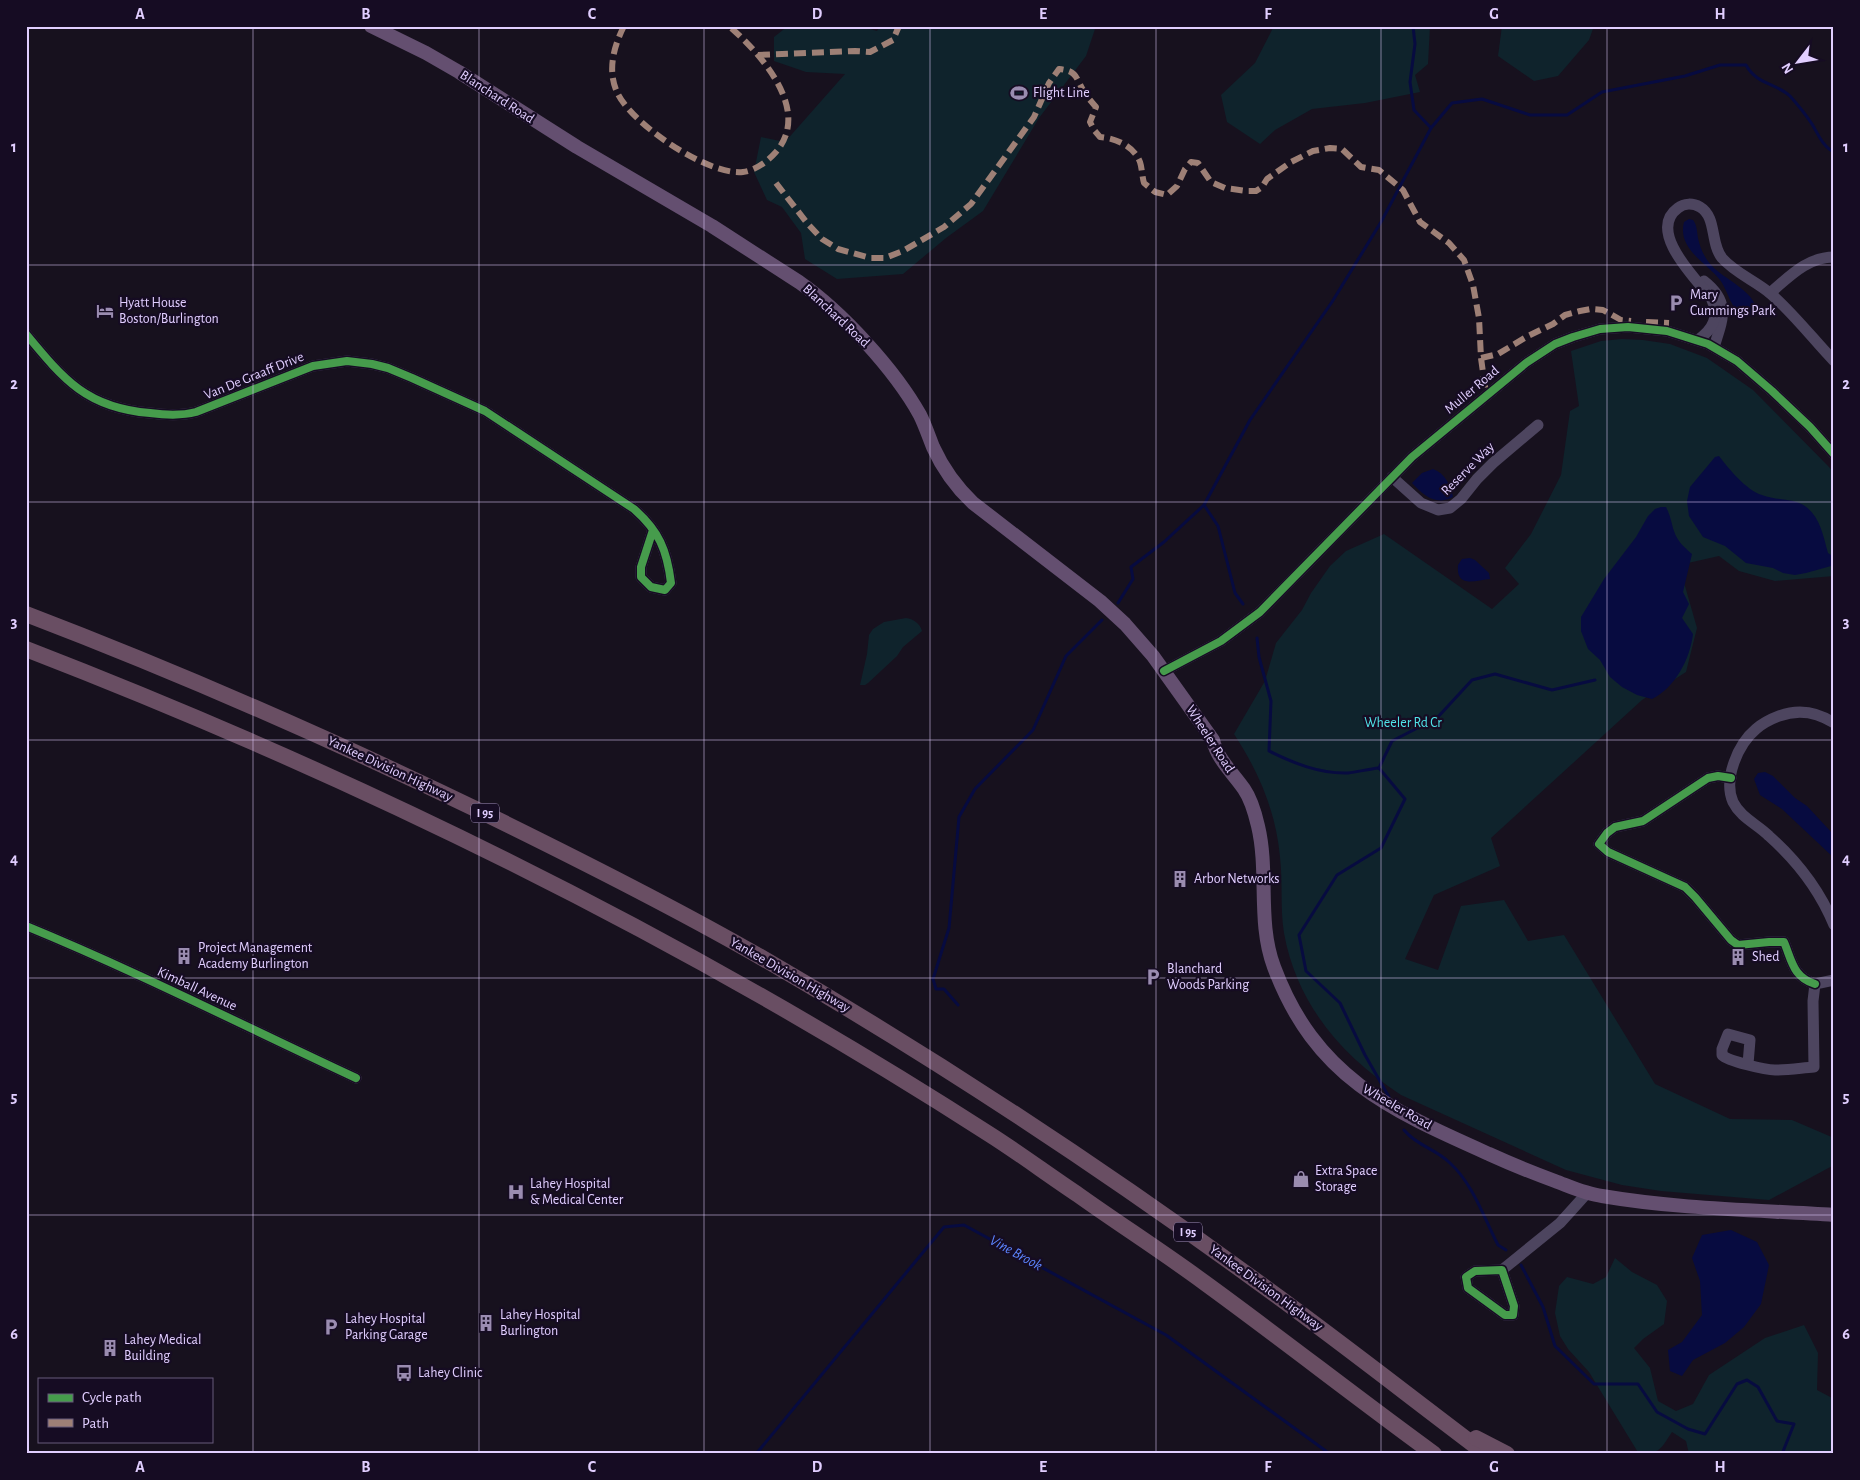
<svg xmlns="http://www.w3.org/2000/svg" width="1860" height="1480" font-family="'Alegreya Sans',sans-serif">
<rect width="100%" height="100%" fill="#17111e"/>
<g fill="#0f232c">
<polygon points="788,26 859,26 877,31 880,26 1096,26 1086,56 1039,118 983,211 946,238 903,274 837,279 805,259 801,233 782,207 767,200 754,172 761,137 785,142 845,74 806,72 774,61 774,37"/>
<polygon points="1274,26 1430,26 1428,64 1415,75 1420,92 1365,103 1312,109 1275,130 1260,144 1227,122 1221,95 1255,63"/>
<polygon points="1502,26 1594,26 1589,40 1558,76 1534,81 1498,56"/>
<path d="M1622,339L1643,340L1670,344L1707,358L1753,390L1829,467L1834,473V576L1775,581L1739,571L1719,556L1679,565L1697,628L1686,672L1642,700L1491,838L1500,866L1434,895L1405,959L1438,970L1461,906L1504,900L1528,941L1564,935L1655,1084L1730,1119L1792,1120L1834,1138V1165L1769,1200L1661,1191L1622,1185L1566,1170L1401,1095C1342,1056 1297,1005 1284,933C1280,908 1283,883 1280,857C1276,812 1259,772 1234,734L1265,681L1276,643L1302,610L1311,593L1330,566L1346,551L1384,534L1492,609L1519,584L1505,568L1531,534L1561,475L1570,411L1579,406L1571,351L1601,341Z"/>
<path d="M906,618C913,619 920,623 922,631L903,647L897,656L868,683L865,685H860L867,654L869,635L873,629L884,622Z"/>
<path d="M1615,1258L1632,1272L1657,1285L1667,1301L1664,1324L1643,1339L1634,1348L1650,1368L1658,1401L1676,1411L1693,1404L1709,1375L1765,1338L1804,1325L1818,1353L1817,1390L1834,1399V1454H1689L1686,1441L1672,1432C1661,1448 1661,1454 1639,1454L1589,1372L1568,1349L1560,1336L1555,1313L1559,1286L1567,1277L1593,1284L1606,1277Z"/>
</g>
<g fill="#070b40">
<path d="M1689,219L1693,220C1697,225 1697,232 1698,238C1700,248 1705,259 1712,266C1724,279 1754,291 1756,309L1752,315L1744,316C1730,309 1729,292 1720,280C1707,263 1677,249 1684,222Z"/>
<path d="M1719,456C1729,469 1746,490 1762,495C1772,499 1783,499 1793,501C1818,507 1822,531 1828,553L1834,557V568L1831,566L1806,573L1795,575L1783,573L1773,568L1746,563L1725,546L1703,537L1689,516L1687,501L1690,487L1715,457Z"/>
<path d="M1433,469C1445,473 1451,486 1453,497C1436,506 1424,496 1412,483L1422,473Z"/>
<path d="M1661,507H1666C1671,517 1671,522 1674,531C1677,541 1684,547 1692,554L1683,592L1689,604L1682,618L1693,634C1690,659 1675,688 1652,699L1637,695L1622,687L1610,677L1600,660L1588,649L1581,631V617L1604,579L1636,537L1648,516L1655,509Z"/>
<path d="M1470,558L1475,560L1489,573L1490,579C1476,580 1456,589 1458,565L1462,559Z"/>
<polygon points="1765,772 1773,776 1795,798 1807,806 1833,834 1834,858 1782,809 1760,795 1754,779 1758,773"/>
<polygon points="1731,1230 1757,1242 1769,1265 1761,1304 1744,1327 1725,1343 1693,1360 1682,1376 1670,1371 1668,1350 1682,1342 1702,1315 1700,1281 1692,1258 1702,1235"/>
</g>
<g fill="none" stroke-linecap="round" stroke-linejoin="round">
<g stroke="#070b40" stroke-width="3">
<polyline points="1413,26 1415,44 1410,82 1414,110 1431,128"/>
<polyline points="1204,505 1218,526 1235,593 1243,604"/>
<path d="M1118,603L1133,579L1131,567L1164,542L1204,505L1250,420L1332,302L1381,222L1431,128L1452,103L1482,99L1530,115H1567L1602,92L1685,76L1720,65H1746C1757,85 1776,83 1790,96C1798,105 1806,115 1812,124C1818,134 1823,147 1834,152"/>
<path d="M1257,638L1259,657L1271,701L1269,751C1293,763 1320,774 1348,773C1358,772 1368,769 1379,768"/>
<polyline points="1379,768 1405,799 1381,848 1337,875 1299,935 1306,971 1340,1003 1365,1055 1389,1097"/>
<polyline points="1379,768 1392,741 1437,718 1472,680 1495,674 1552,690 1595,680"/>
<polyline points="958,1005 944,989 936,989 933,979 949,928 959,817 975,789 1033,730 1066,656 1102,620"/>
<path d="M1404,1130C1417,1146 1436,1149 1450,1163C1473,1184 1484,1218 1498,1245L1506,1250"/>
<polyline points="1521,1265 1543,1307 1555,1346 1594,1384 1638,1384 1657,1412 1688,1429 1705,1434 1737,1384 1747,1380 1758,1387 1777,1421 1794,1424 1782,1454"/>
<polyline points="756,1454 944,1227 964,1225 1166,1335 1330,1454"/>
</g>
<g stroke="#4d455f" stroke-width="11">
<path d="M1704,281C1731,302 1723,319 1714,347"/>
<path d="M1770,293C1789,277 1807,257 1834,257"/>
<path d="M26,334C64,380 87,408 150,413C165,415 181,416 196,412L313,366L347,361L372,364L388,368L412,378L485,411L634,509C659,531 667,550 671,583L665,590L651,587L641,577V567L653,530"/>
<path d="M1698,340C1713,329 1720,317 1711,298C1697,280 1646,231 1678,208C1684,203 1693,203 1700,207C1717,217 1710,243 1722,258C1735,273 1756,281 1771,294C1794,314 1813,339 1834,361"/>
<polyline points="1392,477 1421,503 1438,510 1450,508 1461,499 1477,479 1493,463 1538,425"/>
<polyline points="1164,671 1221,641 1260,612 1412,457 1526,363 1555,344 1573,337 1600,329 1628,327 1667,331 1708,344 1737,361 1772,391 1810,427 1834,454"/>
<path d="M1834,723C1817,712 1798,709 1779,716C1771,719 1763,723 1756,729C1738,744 1723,779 1733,802C1741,818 1757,824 1769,836C1796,860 1820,891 1834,925"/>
<path d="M1731,778L1718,776L1708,778L1643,821L1615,827L1607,833L1599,844L1608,852L1685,887L1695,897L1731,940L1738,945L1769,942H1784C1792,961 1793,977 1815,984"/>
<path d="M26,926C138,972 246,1027 356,1078"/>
<path d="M1748,1064L1750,1040L1728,1034L1722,1049V1055C1728,1061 1765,1070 1775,1070C1788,1070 1801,1068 1814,1067L1813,1001L1815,984L1834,980"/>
<polygon points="1502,1270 1514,1306 1513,1315 1505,1315 1468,1288 1466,1277 1475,1271"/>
<polyline points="1502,1270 1560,1223 1588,1192"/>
</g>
<path stroke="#644f70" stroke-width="14" d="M371,26L426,53L459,72L577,147L712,226L799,282C842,312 895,370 920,415C925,425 929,437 933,447C943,469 955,486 973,503L1100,601L1125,624L1153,656L1213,740C1217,759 1233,773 1244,789C1251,799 1255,813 1258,826C1269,872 1257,922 1274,967C1315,1077 1390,1110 1489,1154C1511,1164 1533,1173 1555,1181C1571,1187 1586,1194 1602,1196C1678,1209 1757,1210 1834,1215"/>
<g stroke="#694e63" stroke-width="16">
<path d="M26,614C183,674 335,741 486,814C580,860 674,907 764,959C933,1057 1097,1165 1255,1280C1333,1336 1409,1396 1486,1454"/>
<path d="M26,649C362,779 686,939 989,1134C1019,1153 1047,1174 1077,1194C1119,1224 1163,1252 1205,1283C1282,1339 1357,1398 1434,1454"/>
<polyline points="1476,1438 1507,1454"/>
</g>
<g stroke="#9e8076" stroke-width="6" stroke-dasharray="12 6" stroke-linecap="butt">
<path d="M624,26C614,46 607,70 617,92C630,123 708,176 743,172C754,171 767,162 775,153C813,111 761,54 729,26"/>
<polyline points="758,55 855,51 870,52 893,40 899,26"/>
<path d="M776,183L807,223L822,239L838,249L871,258H885L903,251L944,227L971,204L1034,117L1049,83L1059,69C1077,71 1075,76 1083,90C1086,96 1091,101 1096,107L1090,122L1094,130L1100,137C1115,138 1134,146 1140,162C1142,168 1142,176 1144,183L1155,192L1167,195L1177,186L1185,169L1191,162L1198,163L1211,182L1225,188L1247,191H1256L1262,187L1267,179L1291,162L1313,151L1330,148L1342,149L1361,167L1379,170L1403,190L1420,222L1449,243L1464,260L1473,285L1479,318L1481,358L1498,354L1528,336L1553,324L1565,315L1580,311L1591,309L1603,310L1621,320L1631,321"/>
<polyline points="1646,322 1669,323"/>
<polyline points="1481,358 1486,394"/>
</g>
<g stroke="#160c23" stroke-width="11">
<g id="cycleway">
<path d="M26,334C64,380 87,408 150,413C165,415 181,416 196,412L313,366L347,361L372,364L388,368L412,378L485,411L634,509C659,531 667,550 671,583L665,590L651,587L641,577V567L653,530"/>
<polyline points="1164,671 1221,641 1260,612 1412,457 1526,363 1555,344 1573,337 1600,329 1628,327 1667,331 1708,344 1737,361 1772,391 1810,427 1834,454"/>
<path d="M1731,778L1718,776L1708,778L1643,821L1615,827L1607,833L1599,844L1608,852L1685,887L1695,897L1731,940L1738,945L1769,942H1784C1792,961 1793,977 1815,984"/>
<path d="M26,926C138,972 246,1027 356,1078"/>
<polygon points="1502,1270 1514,1306 1513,1315 1505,1315 1468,1288 1466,1277 1475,1271"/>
</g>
</g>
<use href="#cycleway" stroke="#469c4c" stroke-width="8"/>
</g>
<path fill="none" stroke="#e1ceff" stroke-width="1" stroke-opacity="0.55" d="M253,26V1454M479,26V1454M704,26V1454M930,26V1454M1156,26V1454M1381,26V1454M1607,26V1454M26,265H1834M26,502H1834M26,740H1834M26,978H1834M26,1215H1834"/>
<defs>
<g id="stadium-bare" transform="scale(1.35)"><path d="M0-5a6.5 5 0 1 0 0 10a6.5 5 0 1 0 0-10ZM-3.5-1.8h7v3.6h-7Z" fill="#9a8cb0" stroke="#160c23" stroke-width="2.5" paint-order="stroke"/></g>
<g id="parking-bare" transform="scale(1.35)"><path d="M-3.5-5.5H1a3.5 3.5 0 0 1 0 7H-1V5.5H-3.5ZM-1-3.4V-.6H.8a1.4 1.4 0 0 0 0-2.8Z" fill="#9a8cb0" stroke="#160c23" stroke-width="2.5" paint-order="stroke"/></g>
<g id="hotel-bare" transform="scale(1.35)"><path d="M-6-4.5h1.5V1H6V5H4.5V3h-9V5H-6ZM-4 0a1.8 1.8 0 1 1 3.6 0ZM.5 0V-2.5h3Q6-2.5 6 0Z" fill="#9a8cb0" stroke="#160c23" stroke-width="2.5" paint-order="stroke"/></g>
<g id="building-bare" transform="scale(1.35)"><path d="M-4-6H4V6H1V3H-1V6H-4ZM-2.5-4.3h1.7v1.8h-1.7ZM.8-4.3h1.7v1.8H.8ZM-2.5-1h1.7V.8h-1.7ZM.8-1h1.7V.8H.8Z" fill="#9a8cb0" stroke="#160c23" stroke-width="2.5" paint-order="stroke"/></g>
<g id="shop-bare" transform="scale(1.35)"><path d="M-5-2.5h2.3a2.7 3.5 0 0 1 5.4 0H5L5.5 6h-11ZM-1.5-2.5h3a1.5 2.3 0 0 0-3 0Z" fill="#9a8cb0" stroke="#160c23" stroke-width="2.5" paint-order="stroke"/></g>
<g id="hospital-bare" transform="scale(1.35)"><path d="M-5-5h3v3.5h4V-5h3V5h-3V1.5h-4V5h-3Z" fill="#9a8cb0" stroke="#160c23" stroke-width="2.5" paint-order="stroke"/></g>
<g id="bus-bare" transform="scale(1.35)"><path d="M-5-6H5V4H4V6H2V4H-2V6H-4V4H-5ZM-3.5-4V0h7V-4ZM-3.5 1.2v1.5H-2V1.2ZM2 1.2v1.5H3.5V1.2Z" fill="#9a8cb0" stroke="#160c23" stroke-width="2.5" paint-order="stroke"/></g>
</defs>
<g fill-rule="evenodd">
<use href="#stadium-bare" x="1019" y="93"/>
<use href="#parking-bare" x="1676" y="303"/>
<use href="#hotel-bare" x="105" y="311"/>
<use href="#building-bare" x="1180" y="879"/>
<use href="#building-bare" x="184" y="956"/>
<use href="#building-bare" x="1738" y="957"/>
<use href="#parking-bare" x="1153" y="977"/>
<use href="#shop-bare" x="1301" y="1179"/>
<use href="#hospital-bare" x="516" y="1192"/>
<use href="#building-bare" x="486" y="1323"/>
<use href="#parking-bare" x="331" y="1327"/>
<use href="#building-bare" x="110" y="1348"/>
<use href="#bus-bare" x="404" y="1373"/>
</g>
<g text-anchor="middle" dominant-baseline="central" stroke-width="4.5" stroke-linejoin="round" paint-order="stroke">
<g fill="#160c23" stroke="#a494bd" stroke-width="1">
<rect x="471" y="803.5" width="28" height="19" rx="4"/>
<rect x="1174" y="1222.5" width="28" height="19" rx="4"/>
</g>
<g font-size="12" font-weight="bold" fill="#e1ceff">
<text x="485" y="813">I 95</text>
<text x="1188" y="1232">I 95</text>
</g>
<g font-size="14" fill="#e1ceff" stroke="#160c23" text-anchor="start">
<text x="1033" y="93">Flight Line</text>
<text x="1690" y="295">Mary<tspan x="1690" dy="16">Cummings Park</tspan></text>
<text x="119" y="303">Hyatt House<tspan x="119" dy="16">Boston/Burlington</tspan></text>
<text x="1194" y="879">Arbor Networks</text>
<text x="198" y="948">Project Management<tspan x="198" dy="16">Academy Burlington</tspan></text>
<text x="1752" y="957">Shed</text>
<text x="1167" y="969">Blanchard<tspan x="1167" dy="16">Woods Parking</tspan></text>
<text x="1315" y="1171">Extra Space<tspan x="1315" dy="16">Storage</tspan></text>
<text x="530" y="1184">Lahey Hospital<tspan x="530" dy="16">&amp; Medical Center</tspan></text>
<text x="500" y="1315">Lahey Hospital<tspan x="500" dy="16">Burlington</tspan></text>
<text x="345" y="1319">Lahey Hospital<tspan x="345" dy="16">Parking Garage</tspan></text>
<text x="124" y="1340">Lahey Medical<tspan x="124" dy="16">Building</tspan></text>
<text x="418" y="1373">Lahey Clinic</text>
</g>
<g font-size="14" fill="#e1ceff" stroke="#160c23">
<text transform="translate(497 97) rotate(33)">Blanchard Road</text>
<text transform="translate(836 316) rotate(43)">Blanchard Road</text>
<text transform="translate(254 376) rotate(-22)">Van De Graaff Drive</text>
<text transform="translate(1472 390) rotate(-40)">Muller Road</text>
<text transform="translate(1468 469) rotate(-45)">Reserve Way</text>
<text transform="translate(1210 739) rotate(57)">Wheeler Road</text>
<text transform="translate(390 769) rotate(25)">Yankee Division Highway</text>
<text transform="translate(790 975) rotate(30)">Yankee Division Highway</text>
<text transform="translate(197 989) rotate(25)">Kimball Avenue</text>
<text transform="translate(1397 1107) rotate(30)">Wheeler Road</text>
<text transform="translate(1266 1288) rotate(36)">Yankee Division Highway</text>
</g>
<g font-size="14" fill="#50e4e9" stroke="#160c23">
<text x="1403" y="723">Wheeler Rd Cr</text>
</g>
<g font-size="15" font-style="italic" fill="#5c86ff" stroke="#160c23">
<text transform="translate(1016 1253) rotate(29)">Vine Brook</text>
</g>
</g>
<rect width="1860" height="1480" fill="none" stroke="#160c23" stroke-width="55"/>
<rect x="38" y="1378" width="175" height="65" fill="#160c23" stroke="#675a7b"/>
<rect x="48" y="1394" width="25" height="8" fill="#469c4c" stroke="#675a7b"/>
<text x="82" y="1402" font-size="15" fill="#e1ceff">Cycle path</text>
<rect x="48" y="1419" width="25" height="8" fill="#9e8076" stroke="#675a7b"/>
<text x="82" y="1428" font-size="15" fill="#e1ceff">Path</text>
<g transform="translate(1798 62) rotate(239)" stroke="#160c23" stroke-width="4" paint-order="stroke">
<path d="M0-4L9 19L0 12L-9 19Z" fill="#e1ceff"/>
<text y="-8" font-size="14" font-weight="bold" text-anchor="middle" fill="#e1ceff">N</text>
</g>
<rect x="28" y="28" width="1804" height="1424" fill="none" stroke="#e1ceff" stroke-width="2"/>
<g font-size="16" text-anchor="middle" font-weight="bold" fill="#e1ceff">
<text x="140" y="19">A</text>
<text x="366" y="19">B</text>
<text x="592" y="19">C</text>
<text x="817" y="19">D</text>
<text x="1043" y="19">E</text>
<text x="1268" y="19">F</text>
<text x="1494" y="19">G</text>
<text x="1720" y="19">H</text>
<text x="14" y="152">1</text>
<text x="1846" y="152">1</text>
<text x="14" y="389">2</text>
<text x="1846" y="389">2</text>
<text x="14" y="627">3</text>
<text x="1846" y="627">3</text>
<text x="14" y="864">4</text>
<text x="1846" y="864">4</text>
<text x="14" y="1102">5</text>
<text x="1846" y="1102">5</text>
<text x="14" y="1339">6</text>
<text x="1846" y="1339">6</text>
<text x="140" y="1472">A</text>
<text x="366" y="1472">B</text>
<text x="592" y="1472">C</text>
<text x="817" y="1472">D</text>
<text x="1043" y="1472">E</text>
<text x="1268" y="1472">F</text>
<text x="1494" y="1472">G</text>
<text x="1720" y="1472">H</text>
</g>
</svg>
